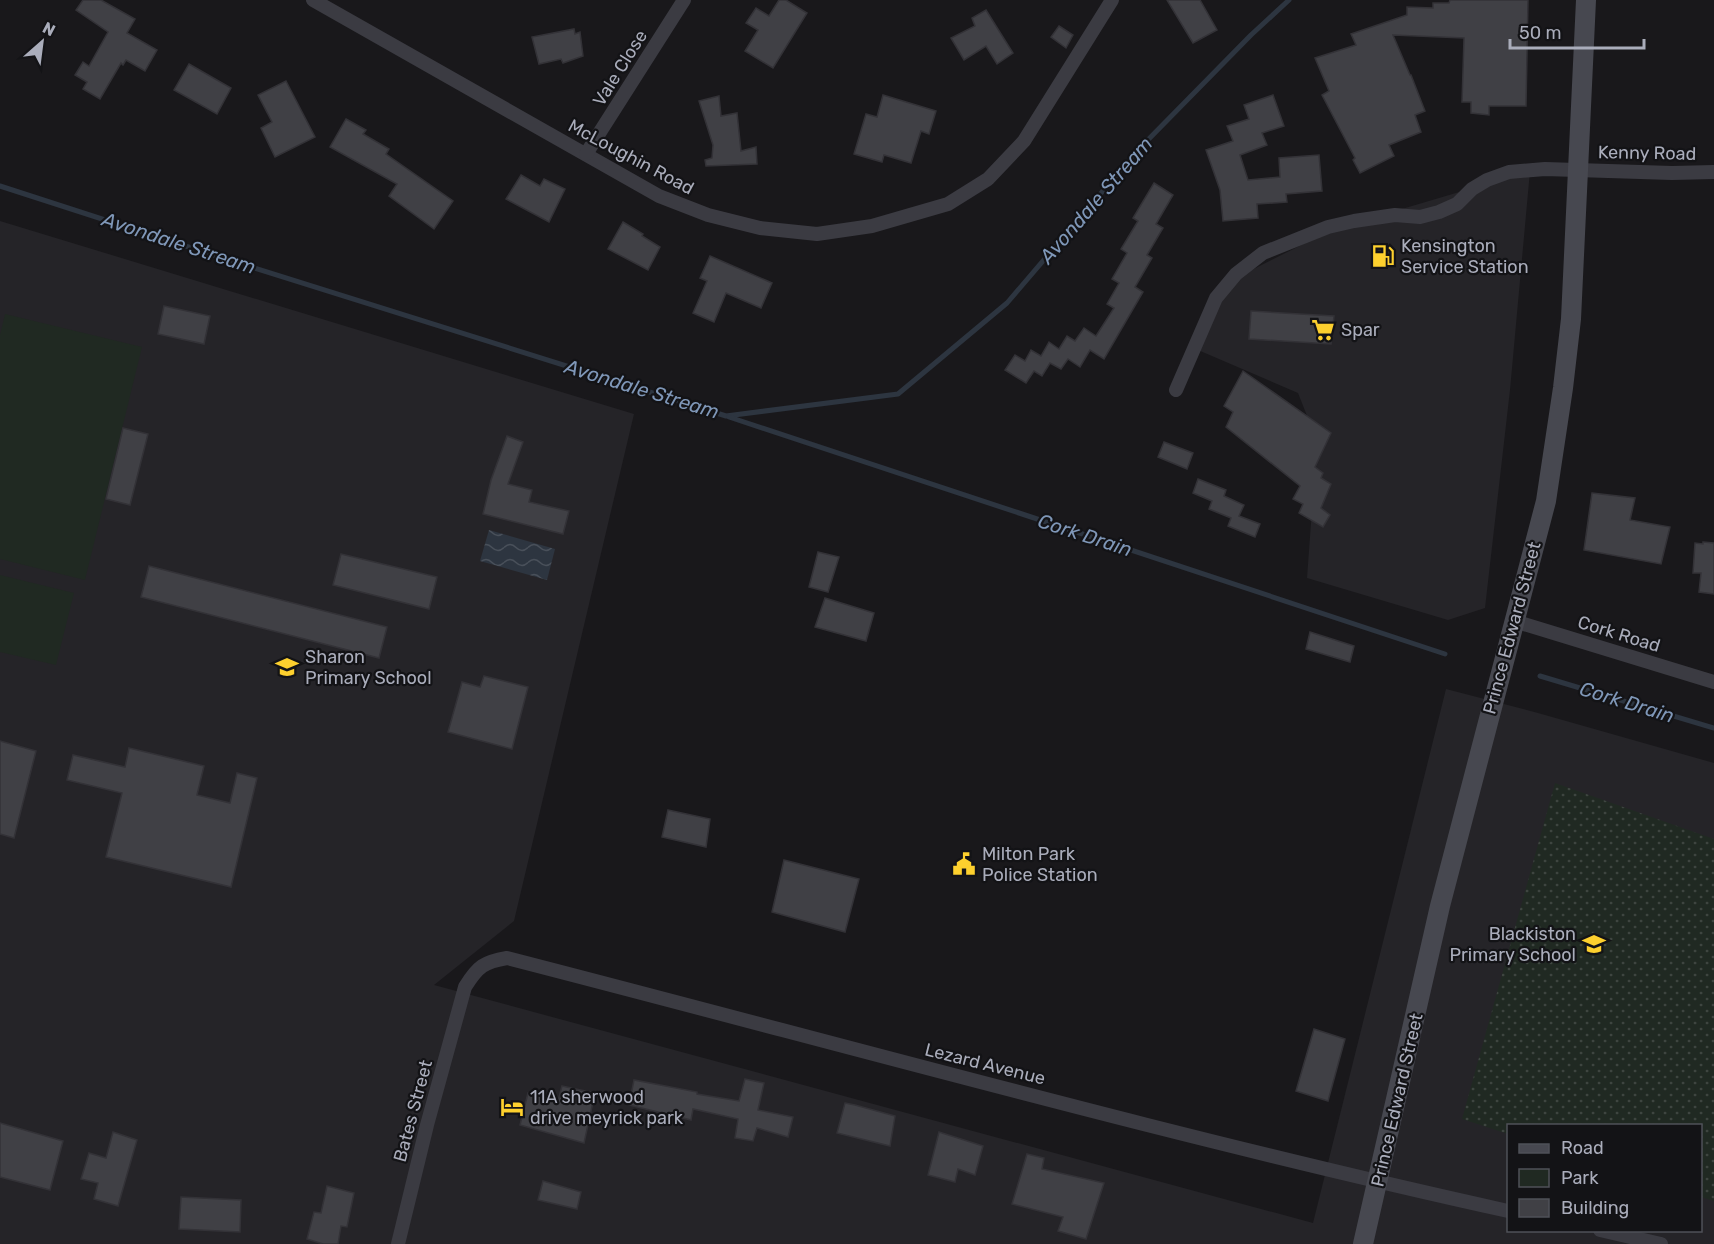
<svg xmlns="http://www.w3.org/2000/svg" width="1714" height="1244" font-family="Rubik,sans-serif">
<defs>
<pattern id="green-dots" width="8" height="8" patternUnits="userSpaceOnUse" patternTransform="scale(1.5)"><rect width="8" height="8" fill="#202922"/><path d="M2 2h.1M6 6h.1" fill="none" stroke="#3e4540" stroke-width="1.8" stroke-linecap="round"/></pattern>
<pattern id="water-waves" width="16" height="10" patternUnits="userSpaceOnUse" patternTransform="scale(1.5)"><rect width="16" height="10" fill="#2d3540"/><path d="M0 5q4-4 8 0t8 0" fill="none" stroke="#49505a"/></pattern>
</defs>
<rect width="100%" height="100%" fill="#19181b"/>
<g fill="#252428" fill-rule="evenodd">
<polygon points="1530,171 1510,390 1485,608 1448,620 1307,578 1317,441 1298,393 1191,347 1218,287 1331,230"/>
<path d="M0,221L634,414L514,921L434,985L1313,1223L1446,689L1538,713L1714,763V1244H0ZM1508,1126H1700V1230H1508Z"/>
</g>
<polygon fill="url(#green-dots)" points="1555,783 1714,839 1714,1201 1701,1197 1700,1126 1508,1126 1508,1134 1462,1119"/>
<g fill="#202922">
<polygon points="5,314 142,347 85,580 0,559 0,335"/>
<polygon points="0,575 74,593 56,665 0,652"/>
</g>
<polygon fill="url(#water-waves)" points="489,530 555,549 547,580 480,561"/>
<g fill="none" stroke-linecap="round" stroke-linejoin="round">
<g stroke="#2d3540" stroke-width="5">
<polyline points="0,186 232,261 726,416 898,394 1007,303 1137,151 1251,35 1289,0"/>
<polyline points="729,417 1445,654"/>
<polyline points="1540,676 1714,728"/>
</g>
</g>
<g fill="#404045" stroke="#333237" stroke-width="1.5">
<polygon points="83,0 101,0 135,19 127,33 157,50 145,71 126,60 123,65 121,63 100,99 83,89 87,82 75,75 83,62 89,66 108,32 76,10"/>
<polygon points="779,0 786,0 807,13 773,68 745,51 758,30 746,23 756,8 769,16"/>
<polygon points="1167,0 1200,0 1217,30 1193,43"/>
<polygon points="1450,0 1528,0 1526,106 1489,106 1489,115 1471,113 1471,102 1462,102 1464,38 1393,35 1410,75 1411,75 1425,111 1415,115 1421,132 1389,145 1394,156 1360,173 1353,160 1355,158 1322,95 1329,91 1315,58 1356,45 1351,34 1407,15 1407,7 1433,8 1433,3 1449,3"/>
<polygon points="986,10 1013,53 997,64 986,46 964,60 951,38 975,26 972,18"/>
<polygon points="1059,26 1073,35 1066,48 1051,37"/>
<polygon points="574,29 575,34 580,32 583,56 563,63 561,59 539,64 532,37"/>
<polygon points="189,64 231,88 217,114 174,90"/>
<polygon points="286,81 315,137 275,157 261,128 272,122 258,95"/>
<polygon points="883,95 936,111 929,134 921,131 911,163 884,155 882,162 854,154 866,114 877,117"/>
<polygon points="1273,95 1284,126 1262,133 1267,145 1240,155 1248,180 1280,177 1279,158 1319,155 1322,191 1286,194 1287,202 1257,204 1258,218 1223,221 1220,190 1206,150 1233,141 1227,126 1249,119 1244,105"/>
<polygon points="719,96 721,116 737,113 741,151 756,147 757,164 706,166 705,160 712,158 713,145 699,101"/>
<polygon points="346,119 366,130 363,134 389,149 386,154 453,201 434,229 389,196 397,184 330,147"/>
<polygon points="521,175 540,186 544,179 565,189 549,222 506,199"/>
<polygon points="1154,183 1173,195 1156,224 1163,228 1147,255 1152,258 1135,287 1143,292 1104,359 1090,350 1080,367 1068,359 1061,369 1050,363 1042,376 1034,371 1026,383 1005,370 1015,355 1025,361 1031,350 1041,356 1049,342 1059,349 1067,336 1075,341 1084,328 1096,336 1114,308 1107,304 1119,283 1112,279 1127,253 1121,249 1138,221 1133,218"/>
<polygon points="623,222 643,234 642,236 660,247 648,270 608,249"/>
<polygon points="710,256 772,283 761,308 726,293 714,322 693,313 707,281 700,278"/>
<polygon points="164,306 210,316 204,344 158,334"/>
<polygon points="1251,311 1334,316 1331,344 1249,339"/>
<polygon points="1243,371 1331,433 1315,467 1323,473 1321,478 1331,484 1321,508 1330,515 1323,527 1299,513 1303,504 1293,499 1300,486 1226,427 1233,412 1224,406"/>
<polygon points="123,428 148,434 130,505 106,499"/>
<polygon points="507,436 523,442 508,484 532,490 529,502 569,511 563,534 483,514 491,480"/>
<polygon points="1164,442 1193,453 1187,469 1158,457"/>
<polygon points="1198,479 1226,490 1224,496 1244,505 1239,516 1260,524 1255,537 1228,526 1231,518 1209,509 1212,501 1193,493"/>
<polygon points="1592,493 1635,498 1630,520 1670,527 1661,564 1584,550"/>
<polygon points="1703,542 1714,543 1714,594 1699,592 1701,573 1693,573 1695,543 1703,544"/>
<polygon points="818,552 839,557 828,592 809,587"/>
<polygon points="341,554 437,577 429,609 333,585"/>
<polygon points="149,566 387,627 379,658 141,597"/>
<polygon points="825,598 874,613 866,641 815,627"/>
<polygon points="1310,632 1354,646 1350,662 1306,649"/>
<polygon points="484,676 528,687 512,749 448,732 462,682 480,687"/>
<polygon points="0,741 36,751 14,838 0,834"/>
<polygon points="129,748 204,766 197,795 230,803 237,773 257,778 231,887 106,857 122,793 67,780 73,755 125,767"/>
<polygon points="668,810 710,819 706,847 662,837"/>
<polygon points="784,860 859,879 845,932 772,912"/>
<polygon points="1314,1029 1345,1039 1328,1101 1296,1091"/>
<polygon points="745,1079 764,1083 758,1110 793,1117 788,1137 757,1128 753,1141 735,1138 738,1119 693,1109 691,1120 629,1105 634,1080 697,1092 697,1094 739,1101"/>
<polygon points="562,1086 595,1093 584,1143 520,1125 528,1093 558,1101"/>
<polygon points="845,1103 855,1105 895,1116 890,1146 837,1133"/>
<polygon points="0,1123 63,1141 50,1190 0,1177"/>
<polygon points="113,1132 137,1140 118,1206 94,1199 98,1183 81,1179 89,1153 106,1158"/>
<polygon points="939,1132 983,1146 975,1175 958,1169 955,1182 928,1175"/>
<polygon points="1027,1154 1044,1158 1042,1169 1104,1183 1086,1239 1058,1231 1063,1217 1012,1204"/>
<polygon points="543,1181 581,1192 577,1209 538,1200"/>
<polygon points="327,1186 354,1193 347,1227 341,1226 338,1244 323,1244 307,1239 314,1212 321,1213"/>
<polygon points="181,1197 241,1200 240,1232 179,1229"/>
</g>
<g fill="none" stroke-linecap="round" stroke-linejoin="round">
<g stroke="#3b3b42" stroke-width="14">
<polyline points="313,0 659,196 708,215 760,228 817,234 872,226 948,204 988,179 1024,141 1112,0"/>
<polyline points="586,154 684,0"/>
<polyline points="1176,390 1216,298 1236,274 1263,253 1328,227 1354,221 1395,215 1420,217 1439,212 1457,204 1472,189 1487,180 1509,172 1545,169 1672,173 1714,172"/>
<polyline points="1514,621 1714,682"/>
<polyline points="1600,1230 1661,1244"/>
<path d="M398,1244L427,1125L465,987C478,966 484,962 507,958C841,1044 1172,1137 1508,1211"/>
</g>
<polyline stroke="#474850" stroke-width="20" points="1363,1244 1440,906 1546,501 1563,388 1571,319 1586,0"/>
</g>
<defs>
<g id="fuel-bare" transform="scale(1.8)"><path d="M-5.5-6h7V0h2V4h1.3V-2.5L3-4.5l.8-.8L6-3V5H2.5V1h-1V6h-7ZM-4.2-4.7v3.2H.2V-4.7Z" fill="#fdd02e" stroke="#131316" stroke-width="2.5" paint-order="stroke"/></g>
<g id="supermarket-bare" transform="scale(1.8)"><path d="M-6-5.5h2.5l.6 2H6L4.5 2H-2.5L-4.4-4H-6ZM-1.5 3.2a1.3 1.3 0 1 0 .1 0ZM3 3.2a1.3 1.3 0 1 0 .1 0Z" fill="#fdd02e" stroke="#131316" stroke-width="2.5" paint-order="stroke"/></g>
<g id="school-bare" transform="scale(1.8)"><path d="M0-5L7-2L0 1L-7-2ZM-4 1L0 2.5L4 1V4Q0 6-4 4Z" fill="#fdd02e" stroke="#131316" stroke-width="2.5" paint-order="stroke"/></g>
<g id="civic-bare" transform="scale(1.8)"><path d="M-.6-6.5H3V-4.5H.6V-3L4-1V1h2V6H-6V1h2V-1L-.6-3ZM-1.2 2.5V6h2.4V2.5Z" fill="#fdd02e" stroke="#131316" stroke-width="2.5" paint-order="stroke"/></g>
<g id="hotel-bare" transform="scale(1.8)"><path d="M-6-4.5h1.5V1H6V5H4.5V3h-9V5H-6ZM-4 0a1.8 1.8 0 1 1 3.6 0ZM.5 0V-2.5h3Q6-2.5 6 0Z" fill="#fdd02e" stroke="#131316" stroke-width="2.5" paint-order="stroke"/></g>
</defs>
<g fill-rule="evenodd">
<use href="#fuel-bare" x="1383" y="256"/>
<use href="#supermarket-bare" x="1323" y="330"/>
<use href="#school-bare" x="287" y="667"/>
<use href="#civic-bare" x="964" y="864"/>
<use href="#school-bare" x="1594" y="944"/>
<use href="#hotel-bare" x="512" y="1107"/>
</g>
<g text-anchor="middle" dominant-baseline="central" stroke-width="4.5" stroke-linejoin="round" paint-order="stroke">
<g font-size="18" fill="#aaadbb" stroke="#131316">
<text transform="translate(620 68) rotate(-58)">Vale Close</text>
<text transform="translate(1647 153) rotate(1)">Kenny Road</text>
<text transform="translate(631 157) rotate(28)">McLoughin Road</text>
<text transform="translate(1512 628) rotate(-75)">Prince Edward Street</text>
<text transform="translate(1619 634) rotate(17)">Cork Road</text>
<text transform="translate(985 1064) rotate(14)">Lezard Avenue</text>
<text transform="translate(1397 1100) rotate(-77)">Prince Edward Street</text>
<text transform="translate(413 1111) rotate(-75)">Bates Street</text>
</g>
<g font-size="18" fill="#aaadbb" stroke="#131316" text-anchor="start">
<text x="1401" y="246">Kensington<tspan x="1401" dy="21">Service Station</tspan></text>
<text x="1341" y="330">Spar</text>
<text x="305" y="657">Sharon<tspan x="305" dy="21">Primary School</tspan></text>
<text x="982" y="854">Milton Park<tspan x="982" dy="21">Police Station</tspan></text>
<text x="1576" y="934" text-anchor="end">Blackiston<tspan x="1576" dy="21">Primary School</tspan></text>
<text x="530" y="1097">11A sherwood<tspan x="530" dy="21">drive meyrick park</tspan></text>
</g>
<g font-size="20" font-style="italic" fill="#7f97b8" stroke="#131316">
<text transform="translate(1096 200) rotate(-49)">Avondale Stream</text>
<text transform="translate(179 243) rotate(18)">Avondale Stream</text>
<text transform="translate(642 389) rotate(17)">Avondale Stream</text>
<text transform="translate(1085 535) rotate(18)">Cork Drain</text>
<text transform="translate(1627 702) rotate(17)">Cork Drain</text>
</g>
</g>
<rect x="1507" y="1124" width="195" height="108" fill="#131316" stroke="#4f5158" stroke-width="1.5"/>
<rect x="1519" y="1144" width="30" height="9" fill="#474850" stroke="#4f5158" stroke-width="1.5"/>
<text x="1561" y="1154" font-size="18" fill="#aaadbb">Road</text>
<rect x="1519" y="1169" width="30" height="18" fill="#202922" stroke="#4f5158" stroke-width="1.5"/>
<text x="1561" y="1184" font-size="18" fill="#aaadbb">Park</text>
<rect x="1519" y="1199" width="30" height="18" fill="#404045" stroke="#4f5158" stroke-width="1.5"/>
<text x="1561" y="1214" font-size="18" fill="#aaadbb">Building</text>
<g transform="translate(42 42) rotate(28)" stroke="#131316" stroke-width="4.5" paint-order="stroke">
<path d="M0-4.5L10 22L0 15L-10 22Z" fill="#aaadbb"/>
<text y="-9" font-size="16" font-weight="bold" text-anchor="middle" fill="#aaadbb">N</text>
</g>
<path d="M1510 39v9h134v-9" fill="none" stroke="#aaadbb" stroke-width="3"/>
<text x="1519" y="39" font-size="18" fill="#aaadbb" stroke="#131316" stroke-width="4.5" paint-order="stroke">50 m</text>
</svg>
